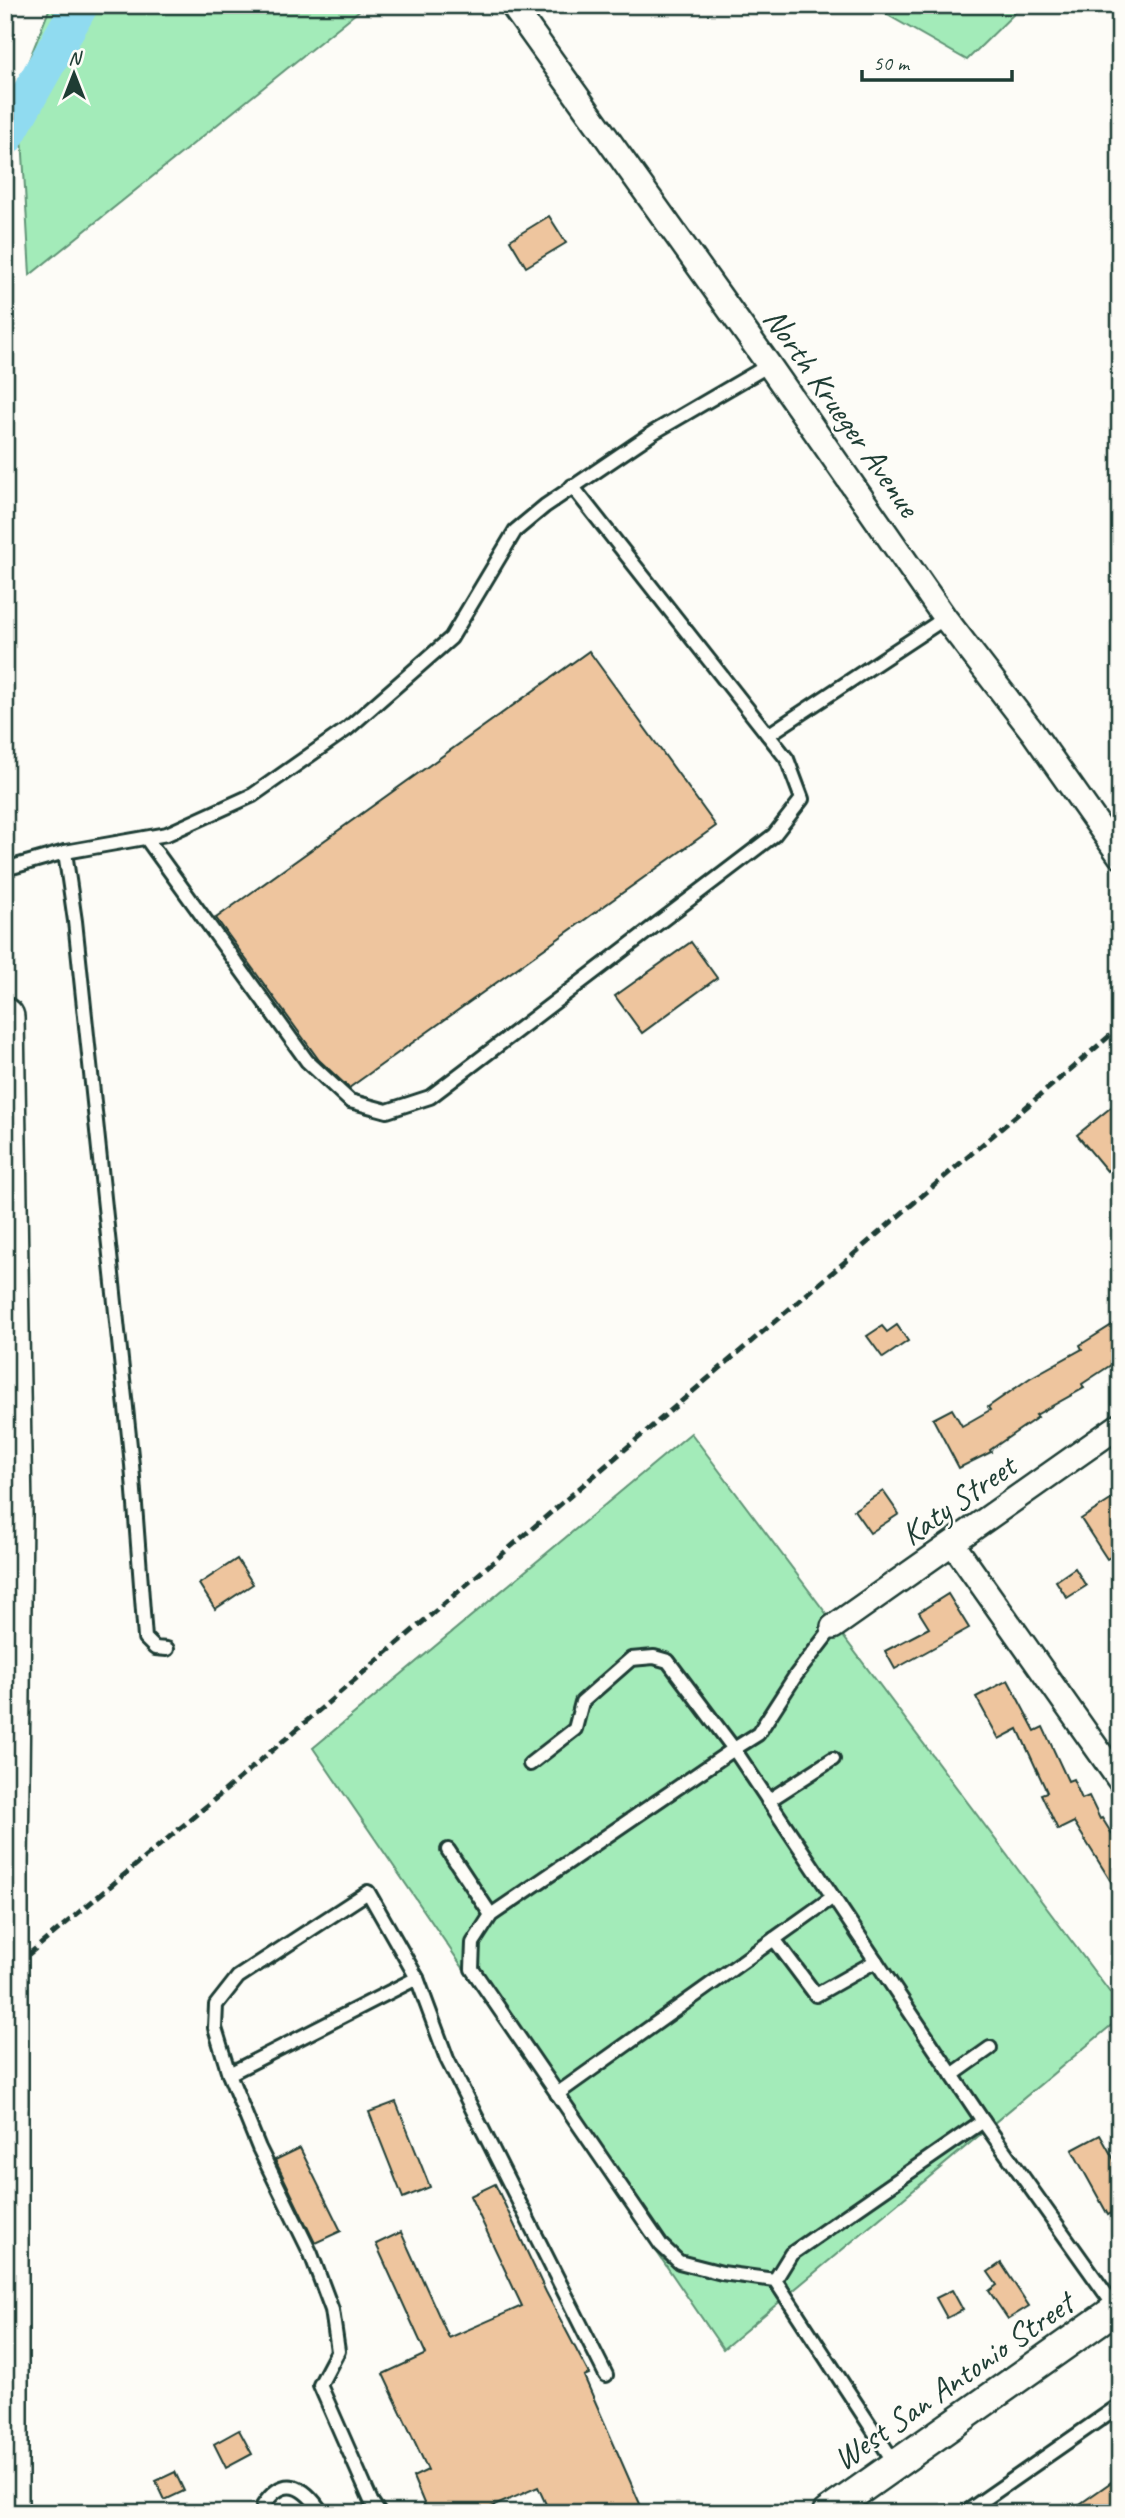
<svg xmlns="http://www.w3.org/2000/svg" width="1125" height="2518" font-family="Caveat,sans-serif">
<rect width="100%" height="100%" fill="#fdfcf7"/>
<filter id="ink" filterUnits="userSpaceOnUse"><feTurbulence type="fractalNoise" baseFrequency=".0143" numOctaves="2"/><feDisplacementMap in="SourceGraphic" scale="14" xChannelSelector="R" yChannelSelector="G"/><feConvolveMatrix kernelMatrix="1 2 1 2 8 2 1 2 1" color-interpolation-filters="sRGB"/></filter>
<g filter="url(#ink)">
<g fill="#a3ebb9" stroke="#619476" stroke-width="2">
<polygon points="51,5 366,5 30,275 19,85"/>
<polygon points="870,5 1023,5 967,60"/>
<polygon points="691,1433 1120,2006 1120,2018 723,2349 313,1748"/>
</g>
<g fill="none" stroke-linecap="round" stroke-linejoin="round">
<polyline stroke="#90dbf0" stroke-width="37" points="5,138 80,5"/>
</g>
<g fill="#eec59e" stroke="#1f3d34" stroke-width="2">
<polygon points="549,216 566,243 526,267 510,240"/>
<polygon points="589,651 716,826 349,1088 319,1060 216,918"/>
<polygon points="691,942 717,978 642,1033 615,996"/>
<polygon points="1120,1100 1120,1160 1107,1171 1077,1135"/>
<polygon points="897,1325 908,1341 883,1358 867,1336 882,1326 887,1332"/>
<polygon points="1112,1325 1120,1338 1120,1359 1082,1384 1084,1388 1036,1415 1038,1417 990,1450 991,1452 959,1468 933,1419 952,1409 962,1426 990,1410 988,1407 1030,1378 1082,1349 1080,1345"/>
<polygon points="883,1491 899,1514 870,1533 854,1510"/>
<polygon points="1120,1494 1120,1532 1111,1537 1120,1551 1107,1559 1081,1519"/>
<polygon points="237,1559 253,1584 215,1609 199,1584"/>
<polygon points="1075,1568 1086,1586 1067,1598 1056,1581"/>
<polygon points="948,1594 969,1628 895,1669 885,1651 929,1628 919,1612"/>
<polygon points="1008,1680 1035,1731 1043,1727 1068,1781 1073,1779 1082,1799 1089,1796 1100,1819 1102,1818 1120,1847 1120,1896 1074,1822 1058,1830 1041,1794 1047,1792 1018,1729 999,1739 976,1697"/>
<polygon points="396,2102 430,2187 403,2198 369,2112"/>
<polygon points="1100,2135 1120,2170 1120,2208 1108,2215 1072,2150"/>
<polygon points="300,2148 341,2231 315,2243 275,2160"/>
<polygon points="495,2184 546,2292 589,2374 584,2376 644,2513 550,2513 538,2487 478,2513 428,2513 413,2477 428,2470 383,2374 426,2354 376,2244 401,2232 449,2338 522,2306 470,2196"/>
<polygon points="1001,2263 1029,2306 1008,2319 989,2291 997,2285 988,2272"/>
<polygon points="952,2290 963,2310 947,2318 936,2298"/>
<polygon points="239,2430 252,2454 226,2468 214,2444"/>
<polygon points="175,2472 184,2491 165,2500 156,2481"/>
<polygon points="1120,2476 1120,2513 1067,2513"/>
</g>
<g fill="none" stroke-linecap="round" stroke-linejoin="round">
<g stroke="#1f3d34" stroke-width="18">
<g id="service">
<polyline points="768,735 945,618"/>
<polyline points="146,838 307,1061 350,1101 387,1111 430,1097 774,835 802,799 787,759 572,486"/>
<polyline points="65,852 75,921 132,1465 145,1638 155,1648 167,1649"/>
<polyline points="5,869 65,852 167,834 253,795 347,729 451,638 515,531 545,506 654,432 769,365"/>
<polyline points="530,1764 575,1729 582,1702 631,1659 654,1657 668,1661 734,1749 758,1734 796,1675 833,1627"/>
<polyline points="768,1801 833,1759"/>
<polyline points="448,1850 491,1915"/>
<polyline points="774,1939 816,1995 876,1961"/>
<polyline points="229,2074 417,1978"/>
<polyline points="952,2075 990,2048"/>
<polyline points="557,2094 833,1897"/>
<polyline points="775,2280 791,2254 983,2121"/>
<polyline points="896,2465 775,2280 722,2273 679,2262 661,2245 472,1969 473,1943 491,1915 734,1749 983,2121 1118,2311"/>
<path d="M264,2513L263,2506C284,2474 304,2485 322,2513"/>
<polyline points="379,2513 371,2501 320,2385 338,2351 332,2310 311,2254 259,2148 229,2074 215,2028 216,2005 238,1977 368,1892 417,1978 447,2059 606,2375"/>
<polyline points="965,2513 1120,2405"/>
</g>
</g>
<g stroke="#1f3d34" stroke-width="28">
<g id="minor">
<polyline points="512,5 769,365 945,618 1032,731 1120,856"/>
<polyline points="953,1544 1120,1781"/>
<polyline points="833,1627 1120,1425"/>
</g>
</g>
<g stroke="#1f3d34" stroke-width="33">
<polyline id="tertiary" points="827,2513 1120,2306"/>
</g>
<g stroke="#1f3d34" stroke-width="42">
<g id="primary">
<polyline points="5,1017 13,1514 9,1868"/>
<polyline points="9,2106 9,2513"/>
</g>
</g>
<use href="#service" stroke="#fdfcf7" stroke-width="12"/>
<use href="#minor" stroke="#fdfcf7" stroke-width="23"/>
<use href="#tertiary" stroke="#fdfcf7" stroke-width="28"/>
<use href="#primary" stroke="#fdfcf7" stroke-width="37"/>
<polyline stroke="#1f3d34" stroke-width="5" stroke-dasharray="10 5" stroke-linecap="butt" points="5,1974 221,1794 1120,1027"/>
<g stroke="#1f3d34" stroke-width="42" stroke-linecap="butt">
<polyline id="primary-bridge" points="9,2106 9,1868"/>
</g>
<use href="#primary-bridge" stroke="#fdfcf7" stroke-width="37"/>
</g>
</g>
<g text-anchor="middle" dominant-baseline="central" stroke-width="5" stroke-linejoin="round" paint-order="stroke">
<g font-size="33" fill="#1f3d34" stroke="#fdfcf7">
<text transform="translate(842 412) rotate(55)">North Krueger Avenue</text>
<text transform="translate(958 1500) rotate(-35)">Katy Street</text>
<text transform="translate(953 2381) rotate(-35)">West San Antonio Street</text>
</g>
</g>
<rect width="1125" height="2518" fill="none" stroke="#fdfcf7" stroke-width="28"/>
<rect x="14" y="14" width="1097" height="2490" fill="none" stroke="#1f3d34" stroke-width="2.5" filter="url(#ink)"/>
<g transform="translate(74 74)" stroke="#fdfcf7" stroke-width="5" paint-order="stroke">
<path d="M0-5L12 26L0 18L-12 26Z" fill="#1f3d34"/>
<text y="-10" font-size="19" font-weight="bold" text-anchor="middle" fill="#1f3d34">N</text>
</g>
<path d="M862 70v10h150v-10" fill="none" stroke="#1f3d34" stroke-width="3.5"/>
<text x="873" y="70" font-size="21" fill="#1f3d34" stroke="#fdfcf7" stroke-width="5" paint-order="stroke">50 m</text>
</svg>
